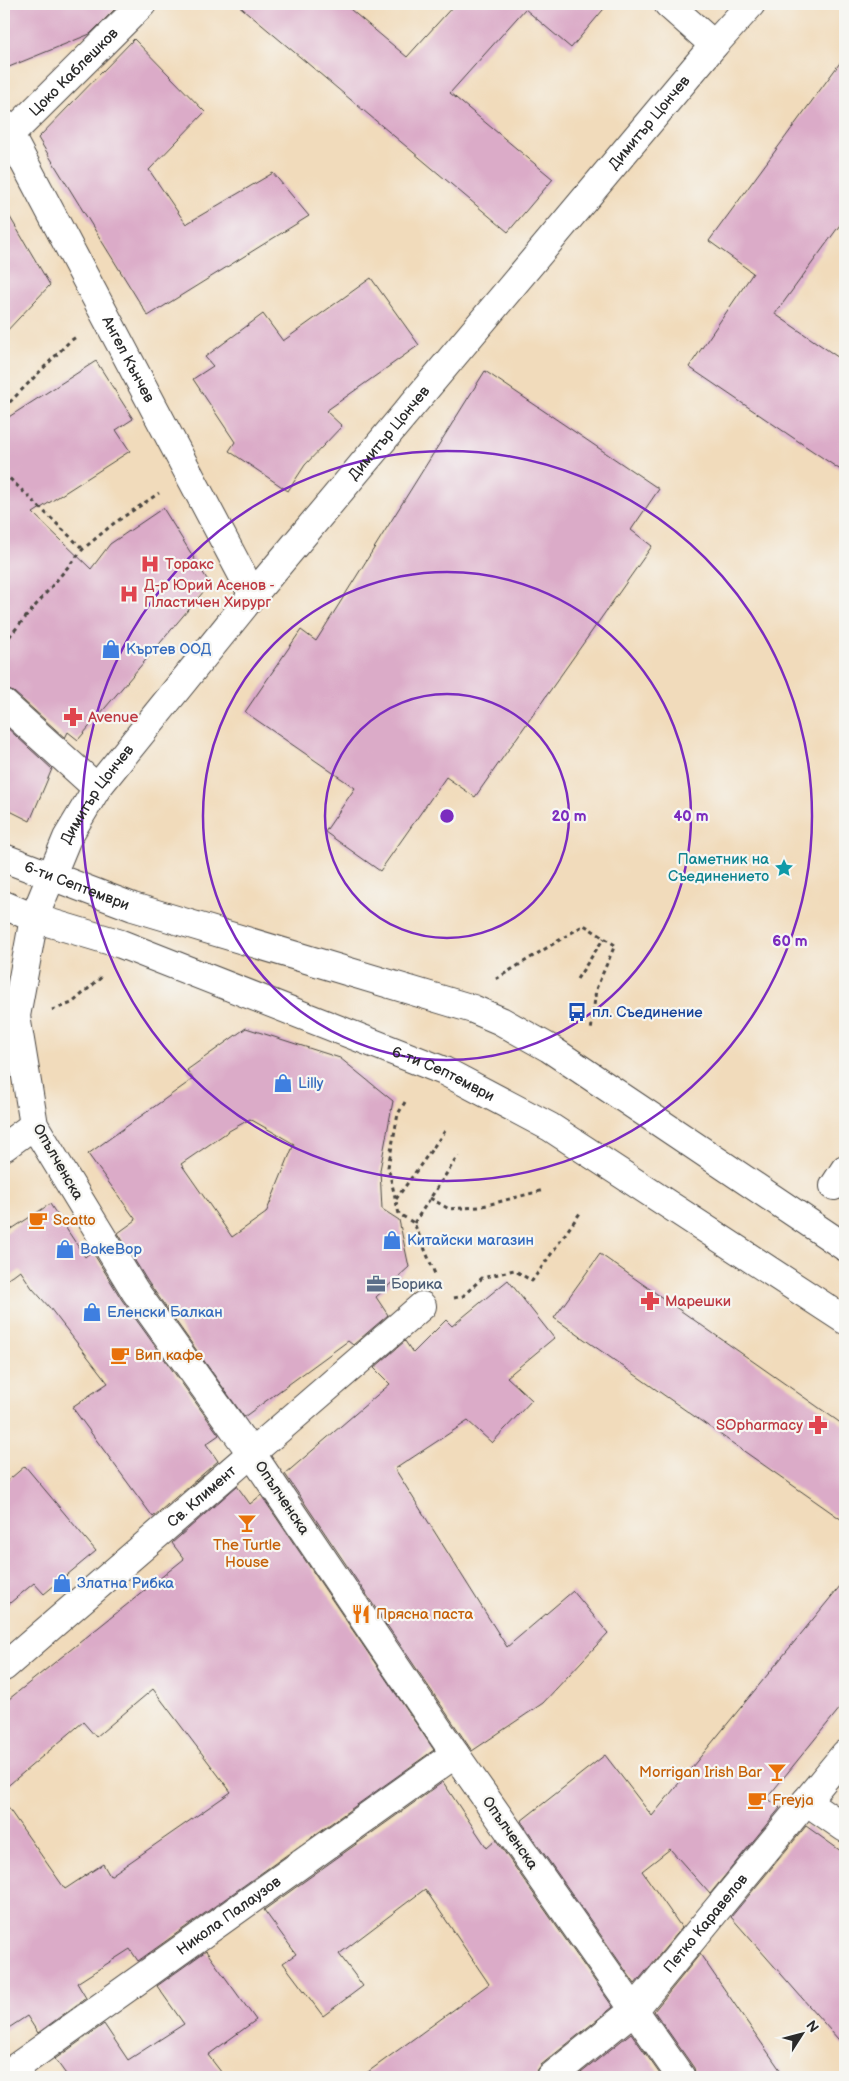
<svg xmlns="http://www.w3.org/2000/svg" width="849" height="2081" font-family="'Balsamiq Sans',sans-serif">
<rect width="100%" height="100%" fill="#f6f6f2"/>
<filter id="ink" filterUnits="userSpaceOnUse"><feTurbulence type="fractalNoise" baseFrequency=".02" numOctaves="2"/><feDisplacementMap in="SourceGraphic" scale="10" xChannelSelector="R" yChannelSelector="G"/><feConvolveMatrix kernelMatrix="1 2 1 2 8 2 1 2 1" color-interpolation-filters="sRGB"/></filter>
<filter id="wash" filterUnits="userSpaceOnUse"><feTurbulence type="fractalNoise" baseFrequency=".0096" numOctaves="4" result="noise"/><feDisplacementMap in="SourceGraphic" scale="20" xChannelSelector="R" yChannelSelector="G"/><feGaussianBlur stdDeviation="1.12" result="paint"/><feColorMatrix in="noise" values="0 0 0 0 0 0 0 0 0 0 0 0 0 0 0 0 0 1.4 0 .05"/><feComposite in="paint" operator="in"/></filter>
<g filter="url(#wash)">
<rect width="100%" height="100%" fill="#f1dbbb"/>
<g id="blocks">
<g fill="#dbabc8" fill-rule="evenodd">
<polygon points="4,4 120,4 90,34 4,69"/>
<polygon points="237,4 344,4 407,57 455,4 608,4 571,48 525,9 450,93 553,179 508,232"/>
<polygon points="134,39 205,112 149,170 186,224 273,173 309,216 148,316 38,138"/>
<polygon points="845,56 845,218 775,314 845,362 845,473 689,367 753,273 709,241"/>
<polygon points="4,207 50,285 4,334"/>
<polygon points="371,278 419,345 326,411 342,426 305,465 288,491 229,451 235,442 193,379 213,366 205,357 263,314 283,341"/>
<polygon points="96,361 133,419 116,430 130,451 33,513 91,569 110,544 163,508 210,584 78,740 68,732 65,738 14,692 4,689 4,420"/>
<polygon points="485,371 659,489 631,530 652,546 475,797 446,777 380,871 325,832 355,788 245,712 301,630 316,641"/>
<polygon points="4,725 52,769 30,821 4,808"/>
<path d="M246,1028L340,1058L393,1101L380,1170L382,1209L399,1220L409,1267L376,1297L388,1315L353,1345L348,1341L244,1417L148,1282L118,1233L136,1220L88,1154L193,1079L187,1070ZM250,1119L294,1144L266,1213L232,1237L181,1164L229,1131Z"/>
<polygon points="50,1204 85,1257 92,1251 122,1300 219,1435 206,1444 218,1461 153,1517 72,1407 108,1383 50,1308 32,1288 20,1270 4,1282 4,1234"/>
<polygon points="600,1254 845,1426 845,1522 554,1318"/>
<polygon points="508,1280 554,1338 507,1377 532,1400 492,1443 468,1421 395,1469 507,1647 573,1591 608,1633 543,1703 472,1751 285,1474 390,1384 374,1368 405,1341 413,1353 446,1320 452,1326"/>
<polygon points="25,1466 96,1551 44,1594 34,1583 4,1608 4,1484"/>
<polygon points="237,1486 250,1504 261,1495 434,1750 138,1961 130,1949 77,1983 86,1998 38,2033 27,2016 4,2031 4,1802 65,1889 103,1864 110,1876 231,1792 153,1689 96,1737 83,1722 4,1789 4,1703 184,1559 172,1543"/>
<polygon points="845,1580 845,1702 767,1798 780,1808 710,1894 670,1849 642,1871 682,1928 635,1984 521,1821 605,1755 652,1816"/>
<polygon points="443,1782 487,1848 496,1840 613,2007 541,2065 537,2071 536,2077 361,2077 489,1984 425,1889 339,1954 363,1986 323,2016 283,1963 296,1954 264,1910"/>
<polygon points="806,1826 845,1854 845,2047 731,1917"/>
<polygon points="206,1951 256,2020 208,2055 225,2077 68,2077 55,2059 104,2024 128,2060 184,2024 157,1986"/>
<polygon points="700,1954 785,2077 696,2077 694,2068 654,2011"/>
<polygon points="631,2033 662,2077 576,2077"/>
</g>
</g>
</g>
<g filter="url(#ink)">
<use href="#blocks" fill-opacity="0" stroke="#494541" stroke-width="1"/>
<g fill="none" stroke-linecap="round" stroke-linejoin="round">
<g stroke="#494541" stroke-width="30">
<g id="minor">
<polyline points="668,4 714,45"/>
<path id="s1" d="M4,124L253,595"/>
<path id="s2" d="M4,141L142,4"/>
<polyline points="4,704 97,788"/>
<polyline points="4,1147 34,1125"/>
<polyline points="834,1186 845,1169"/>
<path id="s3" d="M4,1667L422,1306"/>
<polyline points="806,1801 845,1828"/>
<path id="s4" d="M4,2076L455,1754"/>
<path id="s5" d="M551,2077L634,2010L845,1754"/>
<path id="s6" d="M681,2077L455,1754L252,1454L135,1291L34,1125L16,1016L34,918L67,838L97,788L253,595L714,45L751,4"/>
</g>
</g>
<g stroke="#494541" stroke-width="30">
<g id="major">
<path id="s7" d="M4,858L133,907L473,1009L501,1021L549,1048L845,1247"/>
<path id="s8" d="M4,905L34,918L121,944L444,1071L550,1127L845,1320"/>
</g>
</g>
<g stroke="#494541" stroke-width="3" stroke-dasharray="4 4" stroke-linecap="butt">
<polyline points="4,408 70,341 76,337"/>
<polyline points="4,473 83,549"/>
<polyline points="4,643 83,549 113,524 159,493"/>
<polyline points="496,979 584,925 615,945 596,989 591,1032"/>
<polyline points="577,979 604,938"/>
<polyline points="52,1010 72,1003 104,975"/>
<polyline points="405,1102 398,1114 388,1167 399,1214 414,1223 435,1274"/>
<polyline points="430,1198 449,1209 479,1207 544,1190"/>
<polyline points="396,1199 445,1131"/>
<polyline points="414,1223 458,1156"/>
<polyline points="454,1298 463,1296 482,1278 514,1270 532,1281 580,1213"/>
</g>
<use href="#minor" stroke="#fff" stroke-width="28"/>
<use href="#major" stroke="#fff" stroke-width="28"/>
</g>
</g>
<g fill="none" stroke="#7b2cbf" stroke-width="2.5">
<circle cx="447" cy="816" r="122"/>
<circle cx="447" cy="816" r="244"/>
<circle cx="447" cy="816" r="365"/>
</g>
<defs>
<g id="hospital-bare" transform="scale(1.5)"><path d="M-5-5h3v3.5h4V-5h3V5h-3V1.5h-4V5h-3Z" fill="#e0444e" stroke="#f6f6f2" stroke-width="2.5" paint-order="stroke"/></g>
<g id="shop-bare" transform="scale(1.5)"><path d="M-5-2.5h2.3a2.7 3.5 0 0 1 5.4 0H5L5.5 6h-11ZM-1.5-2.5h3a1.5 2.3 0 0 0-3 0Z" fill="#3f7fe0" stroke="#f6f6f2" stroke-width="2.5" paint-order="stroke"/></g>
<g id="pharmacy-bare" transform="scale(1.5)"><path d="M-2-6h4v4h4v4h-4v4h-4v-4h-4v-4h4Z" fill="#e0444e" stroke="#f6f6f2" stroke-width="2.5" paint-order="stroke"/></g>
<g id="sight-bare" transform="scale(1.5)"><path d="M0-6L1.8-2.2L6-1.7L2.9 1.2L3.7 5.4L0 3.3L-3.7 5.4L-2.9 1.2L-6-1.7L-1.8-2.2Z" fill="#0f9aa8" stroke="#f6f6f2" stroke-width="2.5" paint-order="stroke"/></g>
<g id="bus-bare" transform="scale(1.5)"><path d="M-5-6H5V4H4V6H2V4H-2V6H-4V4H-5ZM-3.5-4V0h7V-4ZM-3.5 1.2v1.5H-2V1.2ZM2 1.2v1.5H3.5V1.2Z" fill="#1a4fb4" stroke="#f6f6f2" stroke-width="2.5" paint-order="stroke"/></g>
<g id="cafe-bare" transform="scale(1.5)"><path d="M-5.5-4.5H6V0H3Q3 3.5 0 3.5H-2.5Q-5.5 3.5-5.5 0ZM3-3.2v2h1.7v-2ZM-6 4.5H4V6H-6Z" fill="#e8710a" stroke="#f6f6f2" stroke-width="2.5" paint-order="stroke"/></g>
<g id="office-bare" transform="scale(1.5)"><path d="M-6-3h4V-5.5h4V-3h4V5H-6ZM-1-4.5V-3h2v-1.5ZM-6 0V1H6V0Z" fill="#5c6f8a" stroke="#f6f6f2" stroke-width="2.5" paint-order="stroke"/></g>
<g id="bar-bare" transform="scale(1.5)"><path d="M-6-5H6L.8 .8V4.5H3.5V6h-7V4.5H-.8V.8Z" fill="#e8710a" stroke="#f6f6f2" stroke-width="2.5" paint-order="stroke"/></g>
<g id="restaurant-bare" transform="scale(1.5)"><path d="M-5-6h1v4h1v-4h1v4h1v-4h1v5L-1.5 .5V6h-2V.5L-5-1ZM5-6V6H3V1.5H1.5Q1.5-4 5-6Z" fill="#e8710a" stroke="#f6f6f2" stroke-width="2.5" paint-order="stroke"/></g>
</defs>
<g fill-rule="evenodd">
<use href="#hospital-bare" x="150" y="564"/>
<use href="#hospital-bare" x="129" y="594"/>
<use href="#shop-bare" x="111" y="649"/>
<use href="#pharmacy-bare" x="73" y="717"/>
<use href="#sight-bare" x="784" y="868"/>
<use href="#bus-bare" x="577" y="1012"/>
<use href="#shop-bare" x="283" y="1083"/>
<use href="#cafe-bare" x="38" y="1220"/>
<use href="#shop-bare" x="392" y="1240"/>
<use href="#shop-bare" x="65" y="1249"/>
<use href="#office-bare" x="376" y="1284"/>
<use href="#pharmacy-bare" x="650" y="1301"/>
<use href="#shop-bare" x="92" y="1312"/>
<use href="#cafe-bare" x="120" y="1355"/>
<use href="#pharmacy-bare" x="818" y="1425"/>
<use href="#bar-bare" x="247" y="1523"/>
<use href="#shop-bare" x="62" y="1583"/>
<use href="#restaurant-bare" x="361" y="1614"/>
<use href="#bar-bare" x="777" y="1772"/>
<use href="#cafe-bare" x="757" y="1800"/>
</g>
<g text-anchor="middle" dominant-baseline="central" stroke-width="4.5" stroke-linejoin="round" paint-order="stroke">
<g font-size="15" fill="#2b2b2b" stroke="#f6f6f2">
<text stroke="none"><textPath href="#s2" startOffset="98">Цоко Каблешков</textPath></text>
<text stroke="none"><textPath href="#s6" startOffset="2371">Димитър Цончев</textPath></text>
<text stroke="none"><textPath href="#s1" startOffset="266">Ангел Кънчев</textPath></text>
<text stroke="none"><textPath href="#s6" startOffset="1966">Димитър Цончев</textPath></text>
<text stroke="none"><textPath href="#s6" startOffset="1501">Димитър Цончев</textPath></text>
<text stroke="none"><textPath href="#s7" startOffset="78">6-ти Септември</textPath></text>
<text stroke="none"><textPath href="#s8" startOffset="471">6-ти Септември</textPath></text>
<text transform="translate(58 1162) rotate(60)">Опълченска</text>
<text stroke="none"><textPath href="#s3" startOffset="261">Св. Климент</textPath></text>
<text transform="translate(282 1498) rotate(56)">Опълченска</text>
<text transform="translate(510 1833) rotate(55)">Опълченска</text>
<text stroke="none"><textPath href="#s4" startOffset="276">Никола Палаузов</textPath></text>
<text stroke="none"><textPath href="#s5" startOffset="219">Петко Каравелов</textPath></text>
</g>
<g font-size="15" fill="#be3a42" stroke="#f6f6f2" text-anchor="start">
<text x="165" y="564">Торакс</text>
<text x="144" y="585">Д-р Юрий Асенов -<tspan x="144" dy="17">Пластичен Хирург</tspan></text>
<text x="88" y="717">Avenue</text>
<text x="665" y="1301">Марешки</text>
<text x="803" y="1425" text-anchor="end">SOpharmacy</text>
</g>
<g font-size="15" fill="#366cbe" stroke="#f6f6f2" text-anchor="start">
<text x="126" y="649">Къртев ООД</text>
<text x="298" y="1083">Lilly</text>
<text x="407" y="1240">Китайски магазин</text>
<text x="80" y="1249">BakeBop</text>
<text x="107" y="1312">Еленски Балкан</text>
<text x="77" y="1583">Златна Рибка</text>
</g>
<g font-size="15" fill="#0d838f" stroke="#f6f6f2" text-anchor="end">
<text x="769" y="859">Паметник на<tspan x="769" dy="17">Съединението</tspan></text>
</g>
<g font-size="15" fill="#164399" stroke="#f6f6f2" text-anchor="start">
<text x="592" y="1012">пл. Съединение</text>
</g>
<g font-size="15" fill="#c56008" stroke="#f6f6f2" text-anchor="start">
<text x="53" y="1220">Scatto</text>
<text x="135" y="1355">Вип кафе</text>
<text x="247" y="1545" text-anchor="middle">The Turtle<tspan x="247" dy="17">House</tspan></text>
<text x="376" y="1614">Прясна паста</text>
<text x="762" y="1772" text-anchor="end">Morrigan Irish Bar</text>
<text x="772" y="1800">Freyja</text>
</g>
<g font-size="15" fill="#4e5e75" stroke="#f6f6f2" text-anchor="start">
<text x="391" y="1284">Борика</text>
</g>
</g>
<circle cx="447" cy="816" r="8" fill="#7b2cbf" stroke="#f6f6f2" stroke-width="2.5"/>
<g font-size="15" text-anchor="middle" font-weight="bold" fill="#7b2cbf" stroke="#f6f6f2" stroke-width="4.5" stroke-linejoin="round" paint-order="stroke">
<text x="569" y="821">20 m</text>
<text x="691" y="821">40 m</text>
<text x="790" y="946">60 m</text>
</g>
<rect width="849" height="2081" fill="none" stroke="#f6f6f2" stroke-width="20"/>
<g transform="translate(802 2034) rotate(54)" stroke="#f6f6f2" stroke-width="4" paint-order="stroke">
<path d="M0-4L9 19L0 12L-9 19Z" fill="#2b2b2b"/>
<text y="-8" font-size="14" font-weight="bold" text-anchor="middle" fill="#2b2b2b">N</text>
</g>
</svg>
